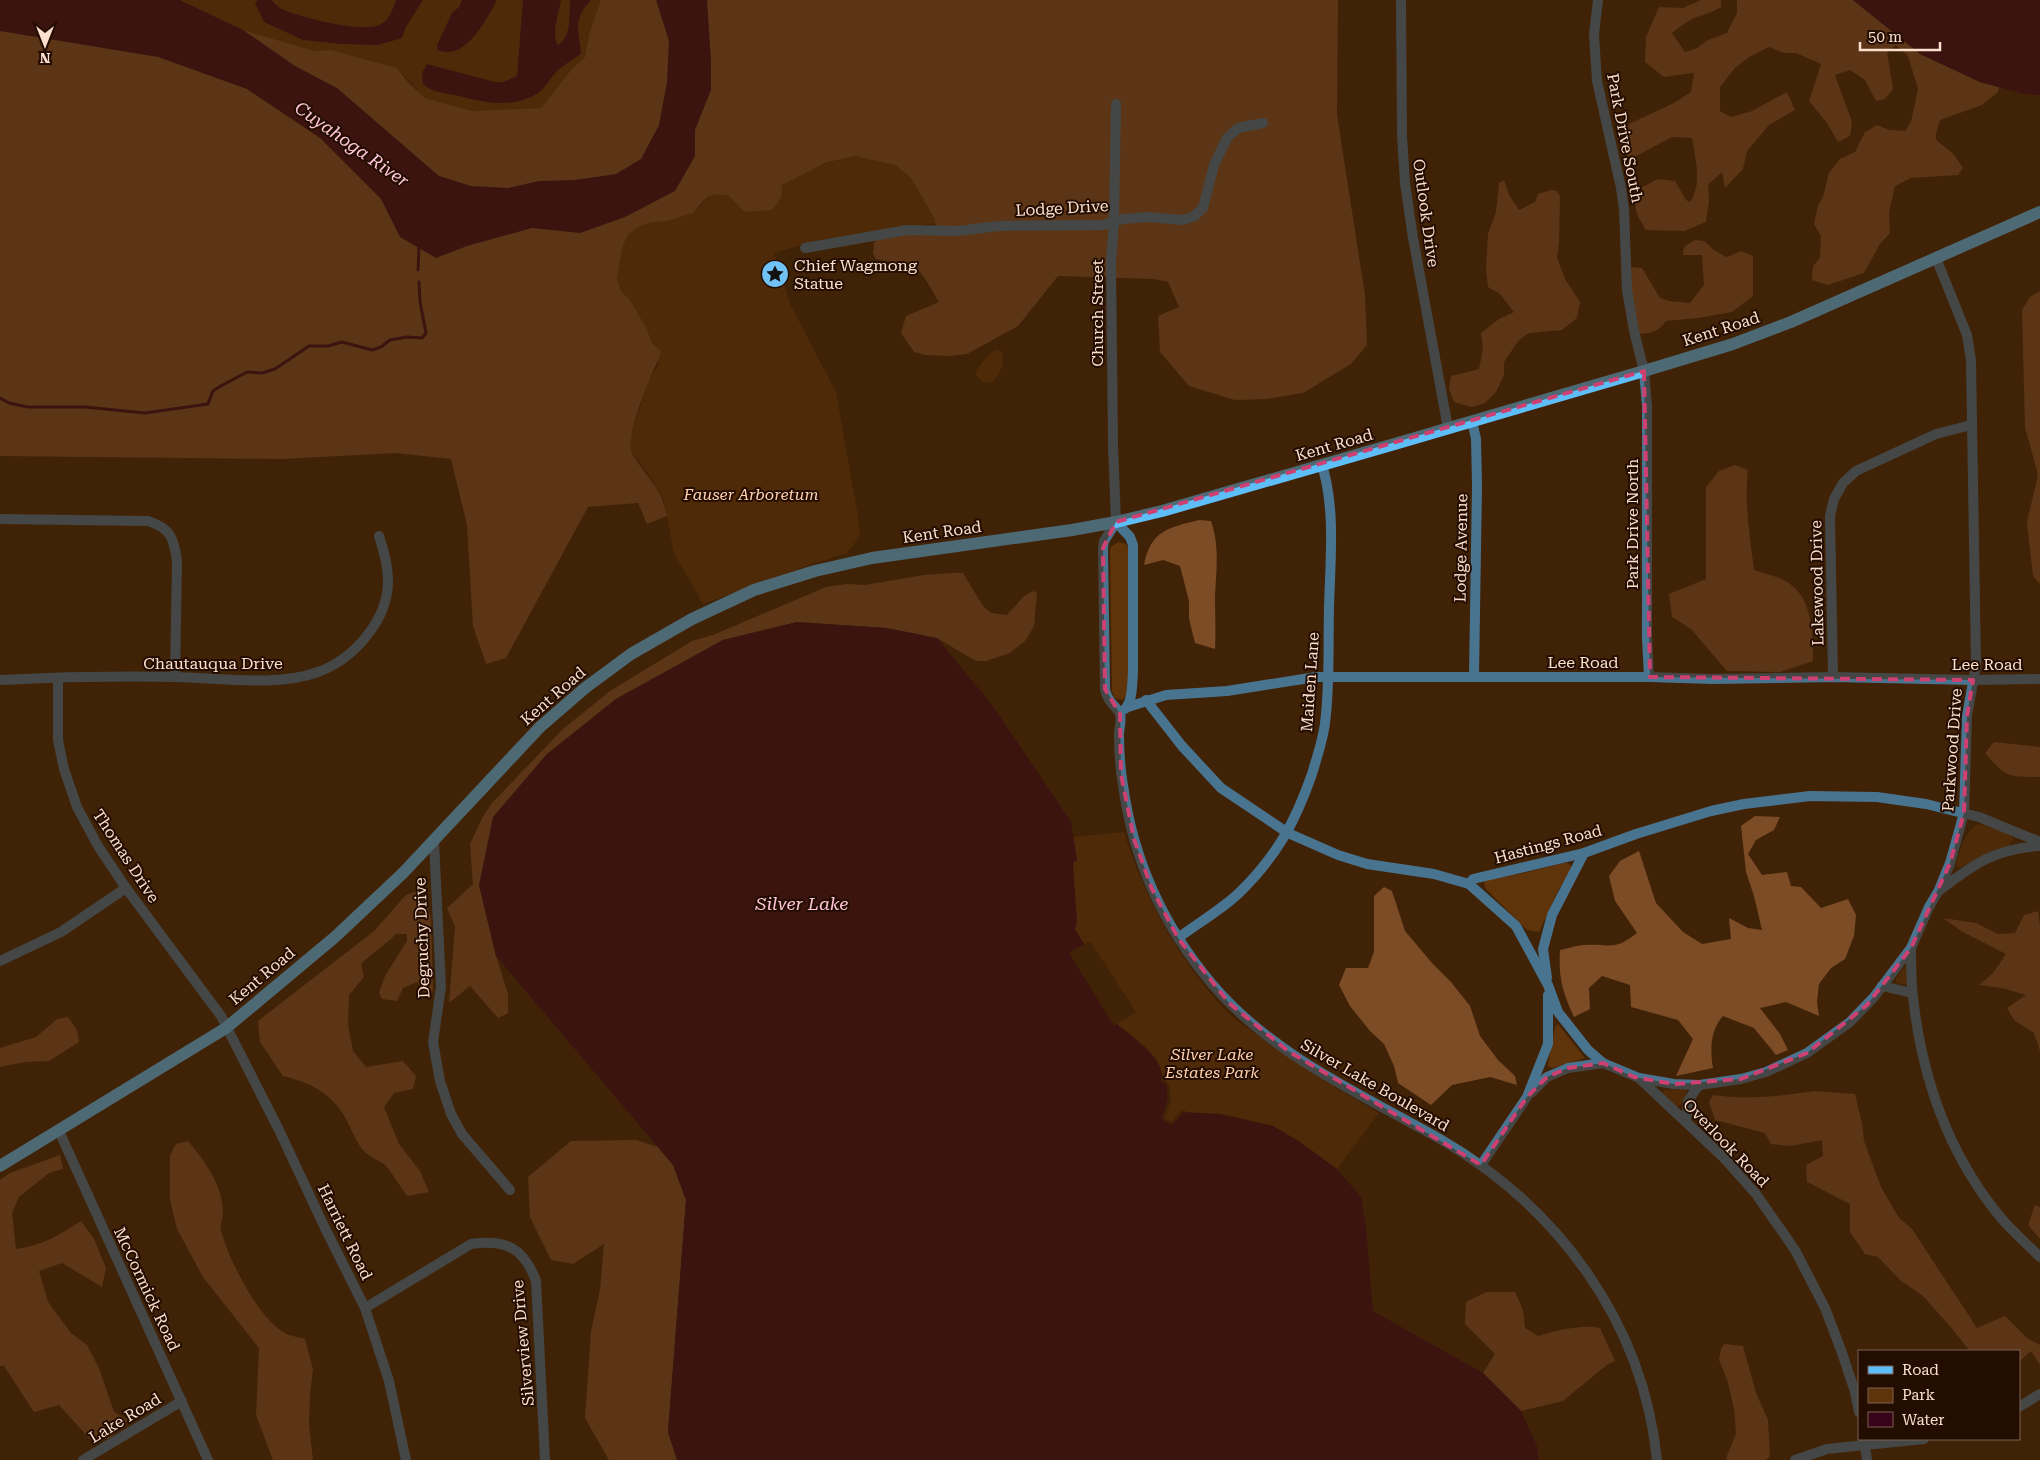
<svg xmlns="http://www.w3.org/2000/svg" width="2040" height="1460" font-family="'Roboto Serif',serif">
<rect width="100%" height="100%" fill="#402207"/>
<g fill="#60340b">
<polygon points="180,0 601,0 601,4 589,34 585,57 571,70 541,108 473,111 425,98 397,68 331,50 315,51 243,30"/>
<path d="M854,156L895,165L911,178L934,218L936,223L819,240L774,253L790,304L836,392L858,517L860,536L847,553L812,564L703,604L674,553L664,501L651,478L631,451L630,437L650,377L659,364L646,327L630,300L621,291L617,279L622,249L627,236L638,227L649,223L667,221L700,207L707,197L717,194L729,196L744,212L781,198V185C804,170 828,162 854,156Z"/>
<path d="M996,350L1001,351C1006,362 1000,374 992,382L984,383L976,375C976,368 989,353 996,350Z"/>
<polygon points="1118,542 1126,544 1128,548 1129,693 1122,700 1115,698 1112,691 1110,551 1111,547"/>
<path d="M1980,824L2010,834L2013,840L2008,846L1987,853L1961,867H1957L1956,863C1961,851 1965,828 1980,824Z"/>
<path d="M1124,832C1142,894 1185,973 1233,1017C1243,1026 1256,1034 1267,1042C1303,1068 1340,1091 1379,1113L1337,1169L1300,1142L1273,1126L1219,1113L1172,1125L1162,1119L1166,1085L1157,1059L1117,1024L1136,1012L1090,941L1084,944L1075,929L1073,862L1077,860L1073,837Z"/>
<polygon points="1564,863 1568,863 1572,867 1570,875 1559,889 1539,932 1527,930 1485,888 1484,880 1524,873"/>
<polygon points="1907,964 1908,985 1896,983 1896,978"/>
<polygon points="1558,1024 1584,1057 1583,1059 1552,1068 1548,1066 1548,1064 1555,1027"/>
<path d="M1686,1089C1687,1096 1683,1105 1676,1107L1662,1095L1664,1090Z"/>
</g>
<g fill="#7c4c26">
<path d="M0,0H180L243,30L315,51L331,50L397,68L408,82L425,98L473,111L541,108L571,70L585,57L589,34L601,0H1338L1337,115L1365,295L1367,345L1351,364L1303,393L1267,399L1235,400L1189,386L1160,352L1158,316L1179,307L1168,282L1154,279L1058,276L1018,326L967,354L951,356L926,355L914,352L901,333L906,316L939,302C916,262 920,266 876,259L873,253L874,243L878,238L937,231L934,218L911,178L895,165L854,156L825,163L782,185L781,198L772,210L744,212L729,196L717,194L707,197L693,213L667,221L649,223L638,227L627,236L622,249L617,279L621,291L630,300L646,327L652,343L661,351C659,361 654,367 651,376C645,390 625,440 632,453C645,477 661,485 667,516L647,524L638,503L588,507L506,658L486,664L473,626L467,525L451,459L395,453L282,459L0,456Z"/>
<path d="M1701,0H1721V7C1713,12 1706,14 1697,17C1688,20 1680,27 1672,33L1685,52L1697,48L1708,40L1727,33L1737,13V0H1853L1920,54L1980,82L1999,87L1998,92L1982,105L1940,120C1933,144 1934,137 1950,151C1955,155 1959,162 1963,168L1958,175L1911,178L1895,186L1889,212L1890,233L1880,244L1864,273L1828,285L1812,280L1813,266L1820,258L1821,236L1814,224L1818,205L1823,197L1829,173L1840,159L1855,152L1865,132L1877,125L1889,130L1905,131L1911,122L1918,89L1908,56L1896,45L1887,52L1893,89L1885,99L1876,101L1865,80L1850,70L1835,75L1852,122L1850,136L1838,142L1827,123L1809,101L1821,64L1796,53H1784L1769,47L1749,57L1735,68L1720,87V111L1731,117L1752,111L1787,92L1795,110L1769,125L1747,151L1743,169L1725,188L1722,172L1708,185L1709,201L1706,222L1684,231L1646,230C1636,214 1632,208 1639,189L1658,179L1675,181L1686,200L1690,202C1703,183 1695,159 1692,138L1672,137L1629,160L1621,145L1629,124L1674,103L1691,92L1694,73L1664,77L1645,62L1646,37L1659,7L1683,8Z"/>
<polygon points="1504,180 1509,195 1519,210 1535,202 1538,194 1551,190 1557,191 1560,196 1559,243 1557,258 1565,279 1580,302 1577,318 1562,330 1529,333 1519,340 1504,362 1504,375 1496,392 1485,403 1472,407 1454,402 1449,389 1451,376 1479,369 1483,349 1481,333 1499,319 1514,312 1500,294 1488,287 1486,268 1488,234 1496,212 1499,183"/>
<path d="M1695,240L1704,241L1715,251L1727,257L1741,251L1753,256V296L1732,312L1698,318L1666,321C1659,331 1653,333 1640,334L1628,293L1630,267L1642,268L1660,298L1669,301L1690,303L1704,285L1702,255H1683L1684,247Z"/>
<polygon points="2040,291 2040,584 2033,576 2027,522 2038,475 2025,427 2022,310 2030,297"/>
<path d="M1735,465L1748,470C1744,503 1750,537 1754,570C1764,574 1778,576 1787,582C1813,597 1813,635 1813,661L1780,672L1727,671L1691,629L1672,617L1669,594L1706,579V487L1719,471Z"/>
<path d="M1199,520L1211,521C1220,547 1216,571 1215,598C1215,615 1216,632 1215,649L1195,643L1189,619V601L1180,566L1163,560L1144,565C1151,530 1168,528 1199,520Z"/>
<polygon points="950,573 963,573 983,606 991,613 1007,615 1024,596 1033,591 1037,593 1034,626 1026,640 1010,653 986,661 976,661 937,638 886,628 797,622 723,640 616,699 546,755 479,885 496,956 508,994 508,1013 498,1018 470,986 449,1003 455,927 447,908 473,884 470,844 482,818 492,803 563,729 610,691 692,641 713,635 826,587 847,584 865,585 924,575"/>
<path d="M1994,742L2040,747V777C2009,777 2006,778 1985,753Z"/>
<path d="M1755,816L1780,817L1774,830L1756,840L1748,854L1762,875L1787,872L1791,886L1801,887L1821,908L1848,899L1856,915L1854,936L1845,959L1831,968L1819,984L1817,1002L1819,1016L1786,1002L1760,1008L1780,1034L1788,1050L1776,1055L1754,1028L1723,1016C1710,1030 1710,1051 1713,1068L1676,1076L1693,1039L1678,1020L1631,1007L1630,985L1602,976L1589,988L1590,1009L1574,1017C1563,993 1558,977 1560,950C1567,949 1576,945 1584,945C1610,943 1613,952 1637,933L1615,901L1609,876L1620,861L1639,851L1656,903L1683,932L1702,944L1731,939L1729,918L1748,928L1762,930L1754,896L1746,872L1741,826Z"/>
<polygon points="1384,887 1392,891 1405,931 1432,963 1451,982 1470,1006 1480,1036 1498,1060 1515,1076 1517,1085 1490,1077 1452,1085 1431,1105 1398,1083 1394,1066 1384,1044 1370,1031 1350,1006 1339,985 1346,968 1368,968 1374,952 1374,896"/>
<path d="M423,889L431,919L433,991L425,992L417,982L403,988L397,1001L382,999L379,993L385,976L407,941V934H396C385,945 373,952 361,964L364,977L349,995L348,1025L353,1051L366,1067L403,1061L416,1076L413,1089L394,1093L384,1107L399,1144L420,1171L429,1192L407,1196C400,1186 393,1174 385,1165C378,1159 371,1159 363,1150C355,1140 351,1128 345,1117C331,1093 309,1082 283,1076L260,1042L258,1021L374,931L406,895Z"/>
<polygon points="2038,911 2040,927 2040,1051 2034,1033 2014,1020 2007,1008 2026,995 2002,988 1979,985 1993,973 2006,954 1961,931 1943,918 1976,923 1998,934 2015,933 2024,915"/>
<polygon points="68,1017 77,1030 79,1042 49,1061 25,1062 0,1067 0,1048 36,1037 57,1019"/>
<path d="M1815,1091L1855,1094L1862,1123L1864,1141L1881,1187L1899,1218L1912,1229L1977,1328L2005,1316L2027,1338L2040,1345V1365L2031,1351L2019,1362V1351H1970L1949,1325L1922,1295L1901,1281L1878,1257L1865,1254L1850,1232V1204L1807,1182L1806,1165L1823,1156L1822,1140L1790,1146L1771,1144L1765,1133L1715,1120L1709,1102L1713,1095C1747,1100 1782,1096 1815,1091Z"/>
<polygon points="636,1140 658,1147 673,1165 686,1200 668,1432 677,1460 609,1460 585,1418 591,1332 600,1289 604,1244 573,1264 551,1260 530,1217 528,1177 571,1141"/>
<path d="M188,1141C204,1160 223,1185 223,1213C223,1219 219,1225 221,1231C229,1260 258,1317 283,1332C289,1336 299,1337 305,1339L313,1369L310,1394L309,1425L313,1460H273L256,1415L259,1348L203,1277L177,1229L170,1200V1155L176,1144Z"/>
<path d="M60,1155L63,1169L49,1173L19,1197L12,1213L16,1249C41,1246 60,1235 81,1221L94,1239L106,1268L102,1287L62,1263L39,1271L48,1302L71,1333L87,1345L99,1368L114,1412L128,1420L109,1439H90L59,1405L34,1412L4,1366H0V1180L10,1173Z"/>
<polygon points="2035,1205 2040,1207 2040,1239 2028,1225"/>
<path d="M1486,1292H1515L1523,1310L1525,1328L1538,1336C1556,1331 1582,1324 1600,1328L1615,1361L1608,1364L1563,1401L1521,1411L1483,1373L1495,1354L1465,1324L1466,1302Z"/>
<polygon points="1724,1344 1743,1346 1756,1393 1768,1420 1770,1456 1766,1460 1727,1460 1726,1458 1736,1434 1734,1409 1727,1379 1719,1360 1721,1349"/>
</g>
<g fill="#36031b">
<polygon points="0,0 180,0 243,30 295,66 337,88 439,176 471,186 508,188 539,181 575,180 616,174 641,159 659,125 667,82 669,41 656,0 707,0 711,62 711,90 695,130 695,156 675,191 625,217 580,233 532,228 467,246 436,258 400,237 381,199 320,138 247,89 158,57 0,31"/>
<path d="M258,0H272C274,3 277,6 280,8C297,17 363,33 379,25C390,20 392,10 396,0H423L406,27L402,38L378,45L342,44L303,40L264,22L255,3Z"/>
<path d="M462,0H497C487,19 465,62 438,50L437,45L452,13L459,7Z"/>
<path d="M523,0H561C559,13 551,33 558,45C572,36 569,15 570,0H591C572,21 579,29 581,54C575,58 568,62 562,67C551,74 547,89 535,95C510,108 485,103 459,96C447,93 432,93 423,84L422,73L427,64L495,82H503L517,76Z"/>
<polygon points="1853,0 2040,0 2040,95 2024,94 1980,82 1920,54"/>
<path d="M797,622L886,628L937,638L993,706L1071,822L1077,860L1073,863L1077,923L1075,929L1084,944L1069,953L1114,1026L1117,1024C1132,1037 1167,1059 1161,1081L1167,1085L1168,1099L1162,1119L1172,1125L1183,1112L1219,1114L1273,1126L1300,1142L1337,1169L1361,1197L1366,1227L1373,1311L1483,1373L1521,1411L1537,1446L1539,1460H677L668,1432L686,1200L673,1165L496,956L479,885L493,817L546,755L616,699L723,640Z"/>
</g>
<polygon fill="#402207" points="1164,1073 1164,1080 1169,1084 1171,1099 1165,1118 1171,1122 1182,1109 1187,1112 1183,1112 1172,1125 1162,1119 1168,1099 1167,1085 1161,1081"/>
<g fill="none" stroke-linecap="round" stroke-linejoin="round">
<g stroke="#36031b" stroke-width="3">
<polyline points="418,270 419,246"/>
<polyline points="0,398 9,403 28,407 85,407 145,413 208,404 213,391 219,387 247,372 262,373 275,369 309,346 328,346 342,342 372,350 381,347 390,340 407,337 422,338 426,333 420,302 419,282"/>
</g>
<g stroke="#497490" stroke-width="10">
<polyline points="1401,0 1402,136 1405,183 1413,238 1448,428"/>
<polyline points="1598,0 1594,34 1597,81 1621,188 1624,209 1627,290 1634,331 1644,371 1647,406 1647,638 1649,677"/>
<polyline points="1116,104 1114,222 1111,263 1113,445 1116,522"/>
<polyline points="805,248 907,230 958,231 998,226 1103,225 1123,219 1148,217 1182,220 1193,217 1203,208 1214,165 1227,138 1238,128 1263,123"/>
<polyline points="1472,421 1476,439 1477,485 1474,676"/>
<path d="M0,519L148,521C171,528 174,539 177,561L175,677"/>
<path d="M1116,522L1104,541L1103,548L1105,689C1107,703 1117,706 1120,714C1122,719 1119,729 1119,734C1119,751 1120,768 1123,785C1133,859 1164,927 1212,984C1272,1055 1361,1094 1440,1139C1558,1207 1643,1322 1657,1460"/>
<path d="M1116,522L1130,537L1133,545V672C1132,683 1133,700 1125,709"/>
<polyline points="1833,677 1830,516 1834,499 1843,483 1856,471 1936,434 1971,425"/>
<polyline points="58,678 58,740 64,769 77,807 98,846 126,888 221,1016 279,1130 324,1226 365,1308 389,1381 406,1460"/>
<path d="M0,680C58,677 117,676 175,677C218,678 278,687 318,672C354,659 388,620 388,581C388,565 384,551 379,536"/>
<polyline points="1146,700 1182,746 1221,788 1288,833 1338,855 1367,864 1434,874 1469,884 1473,879 1584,853 1636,834 1711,811 1744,804 1810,796 1877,797 1926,804 1979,817 2040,842"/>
<polyline points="1128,707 1166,695 1227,691 1316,677 1649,677 1712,679 1833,677 1973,680 2040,679"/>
<polyline points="434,841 441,987 433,1042 440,1081 451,1114 462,1134 510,1190"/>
<polyline points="1469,884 1516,926 1548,985 1558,1012 1588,1050 1603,1063 1639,1078 1723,1157 1756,1194 1795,1250 1825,1308 1841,1350 1855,1392 1859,1412"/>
<path d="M1940,890C1975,863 1995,849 2040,846"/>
<path d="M1178,938C1198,923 1221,910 1239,893C1276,857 1295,823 1312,774C1317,757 1323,740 1325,723C1330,685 1328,646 1329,609C1330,562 1336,510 1322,465"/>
<path d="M1911,948C1911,964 1911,981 1913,997C1922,1078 1949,1156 2002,1219C2014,1233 2027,1244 2040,1257"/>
<polyline points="0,961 61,932 126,888"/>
<polyline points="1547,978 1543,949 1552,915 1584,853"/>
<polyline points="1882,986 1912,993"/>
<polyline points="1639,1078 1674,1084 1699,1085 1741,1079 1766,1072 1807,1053 1850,1022 1874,997 1911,948 1929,907 1939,890 1950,863 1964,813 1967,716 1976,665 1971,360 1967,335 1936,258"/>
<polyline points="1531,1093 1547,1077 1568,1068 1603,1063"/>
<polyline points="1686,1121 1688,1101 1699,1085"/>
<polyline points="59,1131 208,1460"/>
<polyline points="1481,1165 1527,1097 1548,1044 1548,995"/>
<path d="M365,1308L471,1244C506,1239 524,1248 536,1281L545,1460"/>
<polyline points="2019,1407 2040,1394"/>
<polyline points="1864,1440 1867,1460"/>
<polyline points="83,1460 182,1401"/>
<polyline points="1795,1460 1827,1449 1924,1439"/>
</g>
<polyline stroke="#5ebef7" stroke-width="12" points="0,1166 226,1028 335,937 403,873 540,727 585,688 631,654 692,619 754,590 815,571 872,558 1072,530 1116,522 1162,511 1398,443 1644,371 1733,344 1791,322 2040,212"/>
</g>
<path d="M0 0H2040V1460H0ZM1644,371L1650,677L1973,680L1967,716L1964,813L1950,863L1911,948L1867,1005L1807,1053L1741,1079L1674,1084L1634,1077L1603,1063L1568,1068L1547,1077L1527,1097L1481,1165L1288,1051L1229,1003L1178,938L1152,889L1134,839L1121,774L1120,714L1105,689L1103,548L1116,522Z" fill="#402207" fill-opacity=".55" fill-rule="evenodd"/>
<path fill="none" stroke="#ce4072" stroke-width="4" stroke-dasharray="10 6" stroke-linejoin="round" d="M1644,371L1650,677L1973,680L1967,716L1964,813L1950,863L1911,948L1867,1005L1807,1053L1741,1079L1674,1084L1634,1077L1603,1063L1568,1068L1547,1077L1527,1097L1481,1165L1288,1051L1229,1003L1178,938L1152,889L1134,839L1121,774L1120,714L1105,689L1103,548L1116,522Z"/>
<defs>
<g id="sight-disc" transform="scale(1.4375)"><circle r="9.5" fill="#70c2f4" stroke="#230c00"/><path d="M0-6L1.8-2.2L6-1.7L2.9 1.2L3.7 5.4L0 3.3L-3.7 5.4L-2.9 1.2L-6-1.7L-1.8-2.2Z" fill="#111"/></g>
</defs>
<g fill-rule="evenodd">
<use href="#sight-disc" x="775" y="274"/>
</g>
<g text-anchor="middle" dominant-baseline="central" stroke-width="4" stroke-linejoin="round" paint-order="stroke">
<g font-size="16" fill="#fce0cd" stroke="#230c00">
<text transform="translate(1625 138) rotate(79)">Park Drive South</text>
<text transform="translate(1062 208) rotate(-3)">Lodge Drive</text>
<text transform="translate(1426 213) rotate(82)">Outlook Drive</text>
<text transform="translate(1097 313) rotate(-90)">Church Street</text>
<text transform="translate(1721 329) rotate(-18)">Kent Road</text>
<text transform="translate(1334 445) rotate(-16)">Kent Road</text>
<text transform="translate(1632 524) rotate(-90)">Park Drive North</text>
<text transform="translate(942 532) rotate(-8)">Kent Road</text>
<text transform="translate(1461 548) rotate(-89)">Lodge Avenue</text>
<text transform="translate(1817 583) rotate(-91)">Lakewood Drive</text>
<text x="1583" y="662">Lee Road</text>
<text x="213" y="663">Chautauqua Drive</text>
<text x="1987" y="664">Lee Road</text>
<text transform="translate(1310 682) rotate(-86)">Maiden Lane</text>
<text transform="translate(553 696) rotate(-41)">Kent Road</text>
<text transform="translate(1952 750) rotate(-86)">Parkwood Drive</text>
<text transform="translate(1548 844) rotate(-15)">Hastings Road</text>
<text transform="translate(126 856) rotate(57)">Thomas Drive</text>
<text transform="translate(422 938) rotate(-92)">Degruchy Drive</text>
<text transform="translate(262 976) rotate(-40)">Kent Road</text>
<text transform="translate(1375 1085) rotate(30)">Silver Lake Boulevard</text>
<text transform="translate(1726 1143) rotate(46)">Overlook Road</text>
<text transform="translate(345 1232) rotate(64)">Harriett Road</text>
<text transform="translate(147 1289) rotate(65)">McCormick Road</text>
<text transform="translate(523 1343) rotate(-95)">Silverview Drive</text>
<text transform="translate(125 1418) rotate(-31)">Lake Road</text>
</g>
<g font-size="16" fill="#fce0cd" stroke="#230c00" text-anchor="start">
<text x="794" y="265">Chief Wagmong<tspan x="794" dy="18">Statue</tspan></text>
</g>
<g font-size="16" font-style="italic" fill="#ffd1b0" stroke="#230c00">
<text x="751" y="494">Fauser Arboretum</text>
<text x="1212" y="1054">Silver Lake<tspan x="1212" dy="18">Estates Park</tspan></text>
</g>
<g font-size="18" font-style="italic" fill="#ffc7d9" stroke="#230c00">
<text transform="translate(352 144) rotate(35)">Cuyahoga River</text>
<text x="802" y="903">Silver Lake</text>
</g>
</g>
<rect x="1858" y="1350" width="162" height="90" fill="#230c00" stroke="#7a6152"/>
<rect x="1868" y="1366" width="25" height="8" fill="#5ebef7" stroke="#7a6152"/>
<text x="1902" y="1375" font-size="15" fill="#fce0cd">Road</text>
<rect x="1868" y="1388" width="25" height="15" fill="#60340b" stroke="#7a6152"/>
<text x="1902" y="1400" font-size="15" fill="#fce0cd">Park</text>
<rect x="1868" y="1412" width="25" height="15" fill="#36031b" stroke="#7a6152"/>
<text x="1902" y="1425" font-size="15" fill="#fce0cd">Water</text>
<g transform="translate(45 45) rotate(180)" stroke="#230c00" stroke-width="4" paint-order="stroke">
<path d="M0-4L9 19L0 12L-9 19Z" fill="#fce0cd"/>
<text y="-8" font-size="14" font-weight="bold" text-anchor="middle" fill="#fce0cd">N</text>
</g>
<path d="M1860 42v8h80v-8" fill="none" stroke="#fce0cd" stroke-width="2.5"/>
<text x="1868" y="42" font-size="15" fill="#fce0cd" stroke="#230c00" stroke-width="4" paint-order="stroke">50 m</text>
</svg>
